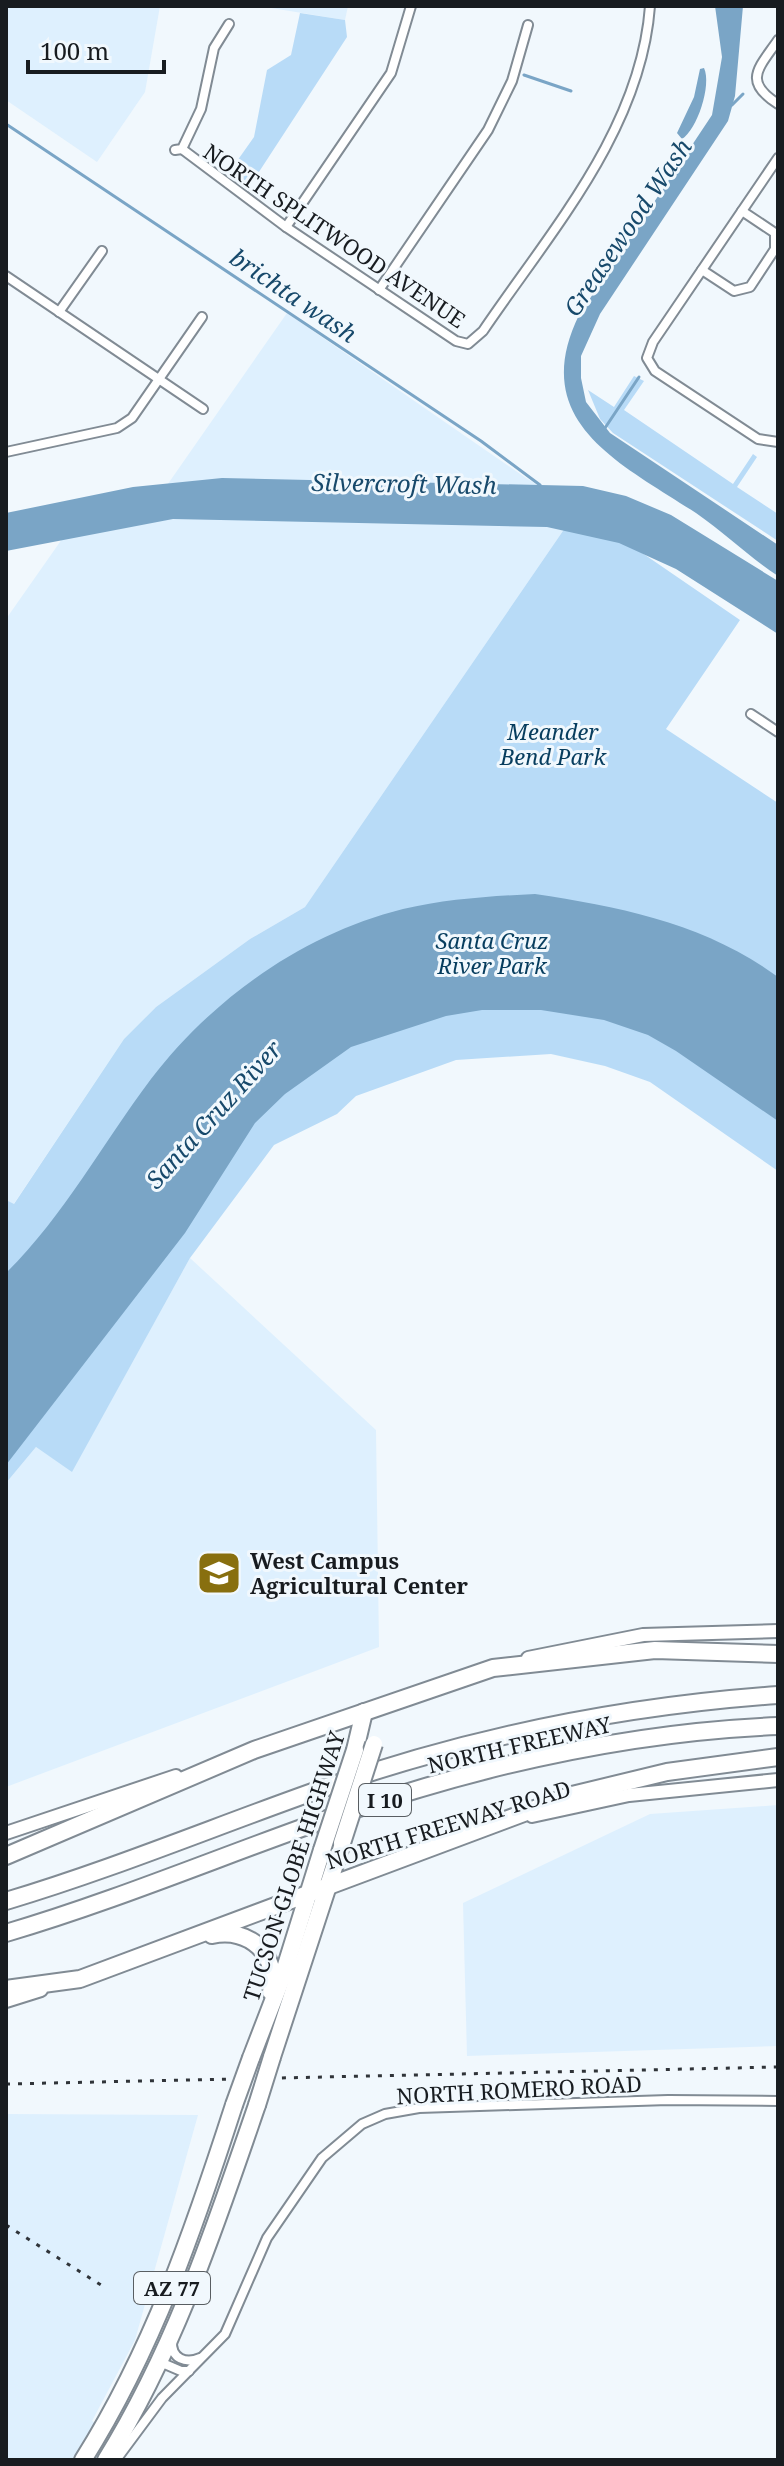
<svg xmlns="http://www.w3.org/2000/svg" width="784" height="2466" font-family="'Noto Serif',serif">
<rect width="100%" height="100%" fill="#f1f8fd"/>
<g fill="#def0fe">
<polygon points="6,6 160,6 145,92 97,162 6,100"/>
<polygon points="259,6 348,6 345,20"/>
<polygon points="287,313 526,478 578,509 305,907 250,939 156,1007 124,1039 13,1205 6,1200 6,619 88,502 163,491"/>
<polygon points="190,1258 376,1430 379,1647 6,1787 6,1483 36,1447 72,1471"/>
<polygon points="778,1805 778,2046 467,2056 463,1903 650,1814"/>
<polygon points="6,2114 198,2115 135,2340 92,2421 111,2433 96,2458 98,2460 6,2460"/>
</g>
<g fill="#b8dbf7">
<polygon points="300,13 345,20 347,37 251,184 230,171 254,137 267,70 291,55"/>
<polygon points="634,376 644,381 624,410 733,484 753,454 757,457 737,487 778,514 778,541 613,433 600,419 588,390 614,407"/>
<polygon points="578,509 740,620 666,729 778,803 778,1171 650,1082 605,1066 551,1054 456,1060 356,1096 337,1114 274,1145 190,1258 72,1472 36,1447 6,1483 6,1200 14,1204 124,1039 156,1007 250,939 305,907"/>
</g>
<g fill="#7aa5c6">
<path d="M715,6H743L735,96L728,121L600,314L581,356V378L586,402L610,433L778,545V576C749,557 725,533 696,513C620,463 527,422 579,315L712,115L722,57Z"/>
<path d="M704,68C712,85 697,130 682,139L677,133L694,97L700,69Z"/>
<polygon points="222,478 583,486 626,496 671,515 778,581 778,634 676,569 619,543 547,527 173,519 6,551 6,513 133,487"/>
<path d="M535,894C622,907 706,924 778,977V1121L676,1051L648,1035L604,1020L541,1010H482L446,1016L351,1047L285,1094L255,1123L185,1233L6,1465V1273C64,1216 102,1144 151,1079C213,998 303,934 403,909C446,899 491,896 535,894Z"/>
</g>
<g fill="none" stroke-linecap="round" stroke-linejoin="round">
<g stroke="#7aa5c6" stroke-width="3">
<polyline points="524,75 571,91"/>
<polyline points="732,105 743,94"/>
<polyline points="6,124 481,441 540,485"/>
<polyline points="603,431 639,377"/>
</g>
<g stroke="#818b94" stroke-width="12">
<g id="street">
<path d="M778,40C759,68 742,81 778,104"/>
<path d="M182,149L286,227L456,341L468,344L483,331C550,232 641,130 650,6"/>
<polyline points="175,150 182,149 201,109 214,48 229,24"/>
<polyline points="778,158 653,342 647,358 655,371 758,439 778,442"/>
<polyline points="286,227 391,73 411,6"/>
<polyline points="702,270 734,291 750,287 775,249 775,233 742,211"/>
<polyline points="6,276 203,409"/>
<polyline points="379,290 488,130 512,81 528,25"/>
<polyline points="59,312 102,251"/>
<polyline points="6,452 117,428 132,418 202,317"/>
<polyline points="751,714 778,732"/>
<path d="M172,2341C171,2359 186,2364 200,2358"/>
<polyline points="160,2362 181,2371 189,2371"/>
<polyline points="116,2460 162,2398 225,2334 267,2238 322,2158 362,2124 385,2114 419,2108 668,2100 778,2101"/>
</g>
</g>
<g stroke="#818b94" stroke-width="16">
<g id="secondary">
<polyline points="528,1658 643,1635 778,1631"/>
<polyline points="532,1816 629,1795 778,1780"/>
<polyline points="6,1833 176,1776"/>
<polyline points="6,2001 41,1990"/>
</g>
</g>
<g stroke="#818b94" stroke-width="20">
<g id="highway">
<polyline points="355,1750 364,1712"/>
<polyline points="6,1856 254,1750 493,1668 655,1650 778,1654"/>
<path d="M6,1901C113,1869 216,1826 321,1789C469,1737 621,1706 778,1695"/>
<path d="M6,1933C121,1899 231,1852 344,1813C483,1765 631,1732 778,1726"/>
<path d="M212,1935C249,1927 279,1954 271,1992"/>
<polyline points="6,1989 80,1979 572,1795 667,1772 778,1757"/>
<polyline points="272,2057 342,1843"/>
<polyline points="251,2058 283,1975 322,1850"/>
<path d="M83,2460C153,2349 194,2229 234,2105"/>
<path d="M106,2460C175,2349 215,2227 257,2105"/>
</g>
</g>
<use href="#street" stroke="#fff" stroke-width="8"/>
<use href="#secondary" stroke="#fff" stroke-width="12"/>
<use href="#highway" stroke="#fff" stroke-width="16"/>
<g stroke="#303439" stroke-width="3" stroke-dasharray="4 8" stroke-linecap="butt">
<polyline points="6,2084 778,2067"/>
<polyline points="6,2225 101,2285"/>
</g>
<g stroke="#818b94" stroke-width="20" stroke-linecap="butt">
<g id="highway-bridge">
<polyline points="342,1843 374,1744"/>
<polyline points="322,1850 355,1750"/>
<polyline points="234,2105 251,2058"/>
<polyline points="257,2105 272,2057"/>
</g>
</g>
<use href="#highway-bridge" stroke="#fff" stroke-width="16"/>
</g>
<defs>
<g id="university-square" transform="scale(2.3)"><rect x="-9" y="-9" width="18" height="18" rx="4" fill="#886f0f" stroke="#f1f8fd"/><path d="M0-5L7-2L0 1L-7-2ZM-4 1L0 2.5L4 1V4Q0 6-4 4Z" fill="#fff"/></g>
</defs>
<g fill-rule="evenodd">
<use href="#university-square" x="219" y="1573"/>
</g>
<g text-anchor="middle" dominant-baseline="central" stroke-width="6" stroke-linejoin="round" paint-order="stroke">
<g fill="#f1f8fd" stroke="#595e62" stroke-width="2">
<rect x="359" y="1784" width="52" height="32" rx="6"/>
<rect x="134" y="2272" width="76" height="32" rx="6"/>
</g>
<g font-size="20" font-weight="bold" fill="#181c20">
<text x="385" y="1800">I 10</text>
<text x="172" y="2288">AZ 77</text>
</g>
<g font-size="22" fill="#181c20" stroke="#f1f8fd">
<text transform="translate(335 235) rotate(34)">NORTH SPLITWOOD AVENUE</text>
<text transform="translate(519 1744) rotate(-13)">NORTH FREEWAY</text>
<text transform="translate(448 1824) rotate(-17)">NORTH FREEWAY ROAD</text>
<text transform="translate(293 1866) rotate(-72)">TUCSON-GLOBE HIGHWAY</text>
<text transform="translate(519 2089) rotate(-3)">NORTH ROMERO ROAD</text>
</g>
<g font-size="22" font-style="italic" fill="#073d5e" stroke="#f1f8fd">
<text x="553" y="731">Meander<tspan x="553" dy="25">Bend Park</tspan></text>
<text x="492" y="940">Santa Cruz<tspan x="492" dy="25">River Park</tspan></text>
</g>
<g font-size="22" font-weight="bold" fill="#181c20" stroke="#f1f8fd" text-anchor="start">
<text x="250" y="1560">West Campus<tspan x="250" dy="25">Agricultural Center</tspan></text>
</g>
<g font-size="24" font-style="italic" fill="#17496b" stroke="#f1f8fd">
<text transform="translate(627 227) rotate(-56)">Greasewood Wash</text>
<text transform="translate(294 295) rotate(34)">brichta wash</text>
<text transform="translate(404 483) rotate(1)">Silvercroft Wash</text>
<text transform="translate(213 1114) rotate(-48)">Santa Cruz River</text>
</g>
</g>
<rect width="784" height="2466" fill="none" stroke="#181c20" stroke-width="16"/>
<path d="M28 60v12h136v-12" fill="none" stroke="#181c20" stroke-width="4"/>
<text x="40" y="60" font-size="24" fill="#181c20" stroke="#f1f8fd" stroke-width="6" paint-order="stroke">100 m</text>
</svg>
